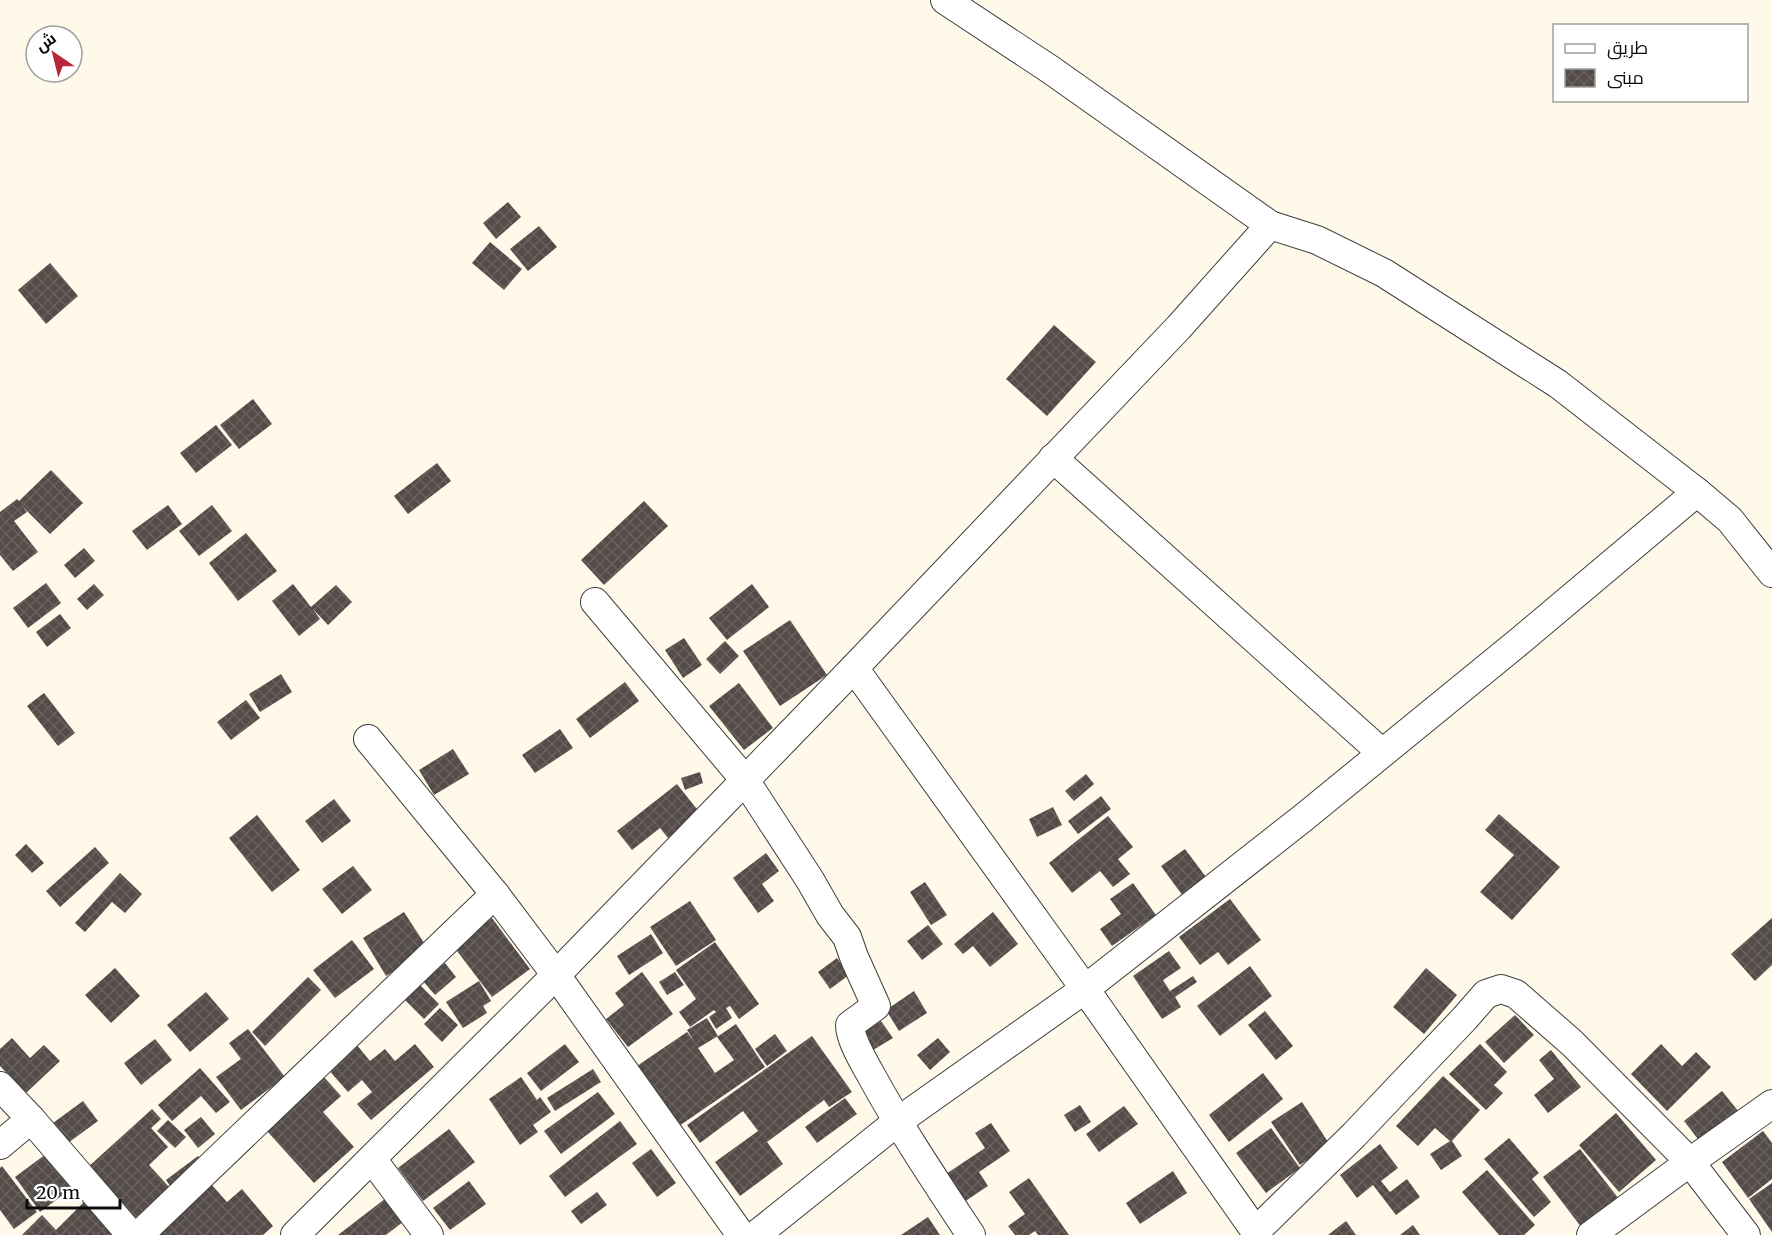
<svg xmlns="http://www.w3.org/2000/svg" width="1772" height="1235" font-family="Merriweather,Cairo,serif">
<defs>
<pattern id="building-cross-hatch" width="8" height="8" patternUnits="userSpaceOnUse" patternTransform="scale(1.5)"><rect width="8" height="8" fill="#544c48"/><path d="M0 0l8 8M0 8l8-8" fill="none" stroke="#68615e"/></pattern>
</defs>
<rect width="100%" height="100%" fill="#fff9ea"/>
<g fill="url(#building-cross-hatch)">
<polygon points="508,202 521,217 496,239 483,223"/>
<polygon points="539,226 557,247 528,271 510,249"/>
<polygon points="490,242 522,269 504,290 472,263"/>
<polygon points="50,263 78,296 46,324 18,290"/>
<polygon points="1054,325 1096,362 1047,416 1006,379"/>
<polygon points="253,399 272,424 239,449 220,425"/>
<polygon points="216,425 232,445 196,473 180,453"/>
<polygon points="437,463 451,481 408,514 394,496"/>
<polygon points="51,470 83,503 50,534 22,506 27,512 14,521 38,552 13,571 0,555 0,512 17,499 19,501"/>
<polygon points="644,501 668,526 604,585 581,560"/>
<polygon points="168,505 182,524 147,550 132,531"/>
<polygon points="212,505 232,531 199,556 179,531"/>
<polygon points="246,533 277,571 238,601 209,563"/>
<polygon points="84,548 95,561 75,578 64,565"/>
<polygon points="46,583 61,603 28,628 13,608"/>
<polygon points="94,584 104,595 87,610 77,599"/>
<polygon points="293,584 311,607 336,585 352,602 328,625 313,609 320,619 299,636 272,601"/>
<polygon points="752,584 769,607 727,640 709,618"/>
<polygon points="60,614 71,628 47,647 36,632"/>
<polygon points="790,620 827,675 780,706 743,651"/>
<polygon points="684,638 702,665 683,678 665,650"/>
<polygon points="725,641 739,656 720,674 706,659"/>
<polygon points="281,674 292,692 260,712 249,694"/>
<polygon points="625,682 639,701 590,738 576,719"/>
<polygon points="739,683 773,728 744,750 709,706"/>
<polygon points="44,693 75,733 58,746 27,706"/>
<polygon points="246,700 260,718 231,740 217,722"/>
<polygon points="560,729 573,748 535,773 522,755"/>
<polygon points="453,749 469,774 434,795 419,770"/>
<polygon points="700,772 703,783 685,790 681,778"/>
<polygon points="1086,774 1094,784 1074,801 1065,791"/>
<polygon points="677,784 700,813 668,838 660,828 632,850 617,831"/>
<polygon points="1101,796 1111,809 1078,834 1068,821"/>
<polygon points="334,799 351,821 322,843 305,821"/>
<polygon points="1053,807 1062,825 1037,837 1029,819"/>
<polygon points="1499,814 1560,867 1512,920 1480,892 1514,855 1485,830"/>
<polygon points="257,815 300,870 272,892 229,838"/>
<polygon points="1108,816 1133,847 1118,859 1130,874 1113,887 1100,871 1072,893 1049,863"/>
<polygon points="26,844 44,863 32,873 15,855"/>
<polygon points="95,847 109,863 60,907 46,891"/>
<polygon points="1185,849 1212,885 1188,903 1161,866"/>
<polygon points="766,853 779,871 762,884 774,901 758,913 733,878"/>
<polygon points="353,866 372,890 342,914 322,889"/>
<polygon points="120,873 142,894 125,913 112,902 85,932 75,923"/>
<polygon points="925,882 947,915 931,925 910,892"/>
<polygon points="1133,883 1156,915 1112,946 1100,929 1121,914 1110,899"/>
<polygon points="1230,899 1261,940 1228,965 1218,952 1200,965 1179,937"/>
<polygon points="690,901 716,940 676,966 650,927"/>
<polygon points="404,912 428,949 386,976 363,938"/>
<polygon points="993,912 1018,944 990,967 973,946 963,954 954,944"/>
<polygon points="492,918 530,969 492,997 454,947"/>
<polygon points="1772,918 1772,965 1755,981 1731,954"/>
<polygon points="928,925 943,944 922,960 907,941"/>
<polygon points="651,934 663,953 629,975 617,956"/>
<polygon points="352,940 374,969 335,998 313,970"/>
<polygon points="715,942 759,1004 739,1019 730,1006 726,1008 732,1018 716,1029 709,1017 716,1012 714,1010 690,1027 679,1012 696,999 676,970"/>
<polygon points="1169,951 1181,968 1163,980 1170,991 1193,976 1197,982 1175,997 1181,1007 1162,1019 1133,976"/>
<polygon points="837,958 849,975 830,989 818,972"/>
<polygon points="445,963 456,977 435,995 423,981"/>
<polygon points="1250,966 1272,996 1220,1036 1197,1006"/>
<polygon points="115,968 140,996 111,1023 85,995"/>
<polygon points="1426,968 1457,995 1424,1034 1393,1007"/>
<polygon points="642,972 673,1014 628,1047 606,1019 624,1005 615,993"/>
<polygon points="675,972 684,985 667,995 659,982"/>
<polygon points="308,977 321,990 265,1046 252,1032"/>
<polygon points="479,981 491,1001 483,1006 487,1013 463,1028 446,1002"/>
<polygon points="419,984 439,1004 424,1019 404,999"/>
<polygon points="914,991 927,1013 899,1031 886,1010"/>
<polygon points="206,992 229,1019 190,1052 167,1025"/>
<polygon points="440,1008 458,1025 442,1042 424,1024"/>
<polygon points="1265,1011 1293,1046 1276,1060 1248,1025"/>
<polygon points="1515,1015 1534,1035 1504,1063 1485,1042"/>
<polygon points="707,1018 718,1036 698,1048 715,1073 734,1060 717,1037 736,1024 765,1067 679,1126 637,1066 687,1032 694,1041 687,1030"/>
<polygon points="881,1021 893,1038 873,1050 862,1033"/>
<polygon points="248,1029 285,1077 241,1110 216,1077 241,1059 229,1043"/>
<polygon points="775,1034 787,1051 767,1066 755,1049"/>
<polygon points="812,1036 852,1092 829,1107 824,1100 767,1142 783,1164 740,1196 715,1162 758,1131 743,1111 700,1143 687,1125"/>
<polygon points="12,1038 30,1058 44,1045 60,1061 26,1093 0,1066 0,1049"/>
<polygon points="938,1038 950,1052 930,1070 917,1055"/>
<polygon points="155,1039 172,1060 141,1085 124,1063"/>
<polygon points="356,1044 370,1061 385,1049 395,1061 415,1044 434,1067 371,1120 357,1104 372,1092 362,1080 348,1092 327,1068"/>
<polygon points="565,1044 579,1062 541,1091 527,1073"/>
<polygon points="1480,1044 1507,1072 1494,1085 1503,1093 1486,1110 1449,1074"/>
<polygon points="1661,1044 1682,1066 1696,1052 1711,1067 1667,1111 1631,1074"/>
<polygon points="1551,1050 1581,1087 1548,1113 1534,1095 1554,1079 1539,1060"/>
<polygon points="200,1068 230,1102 216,1113 201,1096 172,1121 158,1105"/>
<polygon points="593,1069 601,1082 555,1111 547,1098"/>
<polygon points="1263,1073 1283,1099 1229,1142 1209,1115"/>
<polygon points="1443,1076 1480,1110 1452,1141 1462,1156 1441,1170 1430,1154 1450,1141 1435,1128 1418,1146 1396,1126"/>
<polygon points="324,1077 341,1096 323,1112 354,1147 314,1183 266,1130"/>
<polygon points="521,1077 537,1100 540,1097 551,1112 533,1125 538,1132 520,1145 489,1099"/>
<polygon points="1722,1091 1739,1112 1701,1143 1684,1121"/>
<polygon points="598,1092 615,1114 561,1154 544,1131"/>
<polygon points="845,1098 857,1114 817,1143 805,1127"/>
<polygon points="83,1101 98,1121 68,1143 53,1123"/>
<polygon points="1302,1102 1330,1145 1300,1165 1271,1122"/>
<polygon points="1080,1105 1091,1122 1075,1132 1064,1115"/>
<polygon points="1124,1106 1138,1124 1099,1152 1086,1134"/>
<polygon points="152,1109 161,1119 151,1128 168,1147 149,1165 169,1187 134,1219 87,1168"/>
<polygon points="1616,1113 1656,1160 1619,1192 1579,1145"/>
<polygon points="201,1117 215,1134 198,1148 184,1130"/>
<polygon points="168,1120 186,1137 175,1148 157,1131"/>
<polygon points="620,1121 637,1144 565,1197 549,1176"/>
<polygon points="991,1123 1010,1151 979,1172 988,1186 964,1202 946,1174 985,1148 975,1133"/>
<polygon points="1271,1128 1300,1168 1266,1193 1236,1153"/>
<polygon points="449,1129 475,1162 423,1201 398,1168"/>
<polygon points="1763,1131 1772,1143 1772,1179 1748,1198 1722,1162"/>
<polygon points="1509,1138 1539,1173 1532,1179 1551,1202 1534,1217 1484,1159"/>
<polygon points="1380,1144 1398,1168 1381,1181 1390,1192 1407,1179 1420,1197 1396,1215 1373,1185 1357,1198 1340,1175"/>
<polygon points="651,1149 676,1183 657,1197 632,1163"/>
<polygon points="1580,1149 1619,1199 1582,1228 1543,1177"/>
<polygon points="46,1154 72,1188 40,1212 15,1177"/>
<polygon points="198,1156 206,1166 173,1190 166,1180"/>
<polygon points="2,1166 37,1212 14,1229 0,1210 0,1168"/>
<polygon points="1487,1170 1535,1225 1524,1235 1499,1235 1462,1192"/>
<polygon points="1173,1171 1187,1193 1140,1224 1126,1203"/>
<polygon points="1029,1178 1069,1235 1038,1235 1035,1231 1029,1235 1015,1235 1008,1226 1025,1214 1009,1192"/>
<polygon points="469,1181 486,1204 450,1230 433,1208"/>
<polygon points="1772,1183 1772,1232 1749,1199"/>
<polygon points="211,1184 227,1202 242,1189 273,1226 263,1235 153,1235"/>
<polygon points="597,1192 607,1205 581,1224 571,1211"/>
<polygon points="390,1195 408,1218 386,1235 338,1235"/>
<polygon points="88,1198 121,1235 22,1235 42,1215 56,1230"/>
<polygon points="928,1217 940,1235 901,1235"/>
<polygon points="1346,1221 1356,1235 1328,1235"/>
<polygon points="1413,1225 1420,1235 1400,1235"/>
</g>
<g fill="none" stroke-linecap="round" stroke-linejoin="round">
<g stroke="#3f3f3f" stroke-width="30">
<g id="minor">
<polyline points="945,0 1051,70 1270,225"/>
<polyline points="1053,458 1382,753"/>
<path d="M595,602L745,780L810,880L830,915L847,937L854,957L876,1006L850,1025C850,1040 864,1062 871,1075C901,1130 936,1182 971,1235"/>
<polyline points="854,668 1085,989 1258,1235"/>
<polyline points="368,739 495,894 556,975 741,1235"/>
<polyline points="0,1086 31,1119 131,1235"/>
<polyline points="0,1145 31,1119"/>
<polyline points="372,1159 429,1235"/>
<polyline points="1255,1232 1354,1135 1465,1018 1486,994 1501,989 1516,994 1572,1043 1690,1162 1772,1104"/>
<polyline points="139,1235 495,894"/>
<polyline points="295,1235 556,975 854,668 1179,327 1270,225 1317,240 1384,273 1558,384 1697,492 1730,520 1772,573"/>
<polyline points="756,1235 897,1122 1085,989 1303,818 1521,640 1697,492"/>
<polyline points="1591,1235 1690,1162 1746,1235"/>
</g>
</g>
<use href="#minor" stroke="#fff" stroke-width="28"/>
</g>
<rect x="1553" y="24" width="195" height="78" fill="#ffffff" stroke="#9e9e9e" stroke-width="1.5"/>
<rect x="1565" y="44" width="30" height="9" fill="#ffffff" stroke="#9e9e9e" stroke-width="1.5"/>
<text x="1607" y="54" font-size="18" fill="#0c0c0c">طريق</text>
<rect x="1565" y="69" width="30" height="18" fill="url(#building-cross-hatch)" stroke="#9e9e9e" stroke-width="1.5"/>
<text x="1607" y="84" font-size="18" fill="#0c0c0c">مبنى</text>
<g transform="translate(54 54) rotate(325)"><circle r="28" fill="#ffffff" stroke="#9e9e9e" stroke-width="1.5"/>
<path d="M0-4.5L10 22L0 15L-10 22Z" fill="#b92638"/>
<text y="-9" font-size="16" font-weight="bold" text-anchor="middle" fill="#0c0c0c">ش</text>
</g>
<path d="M27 1199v9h93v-9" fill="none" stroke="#0c0c0c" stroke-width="3"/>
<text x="36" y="1199" font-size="18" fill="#0c0c0c" stroke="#ffffff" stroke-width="4.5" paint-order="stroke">20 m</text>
</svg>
